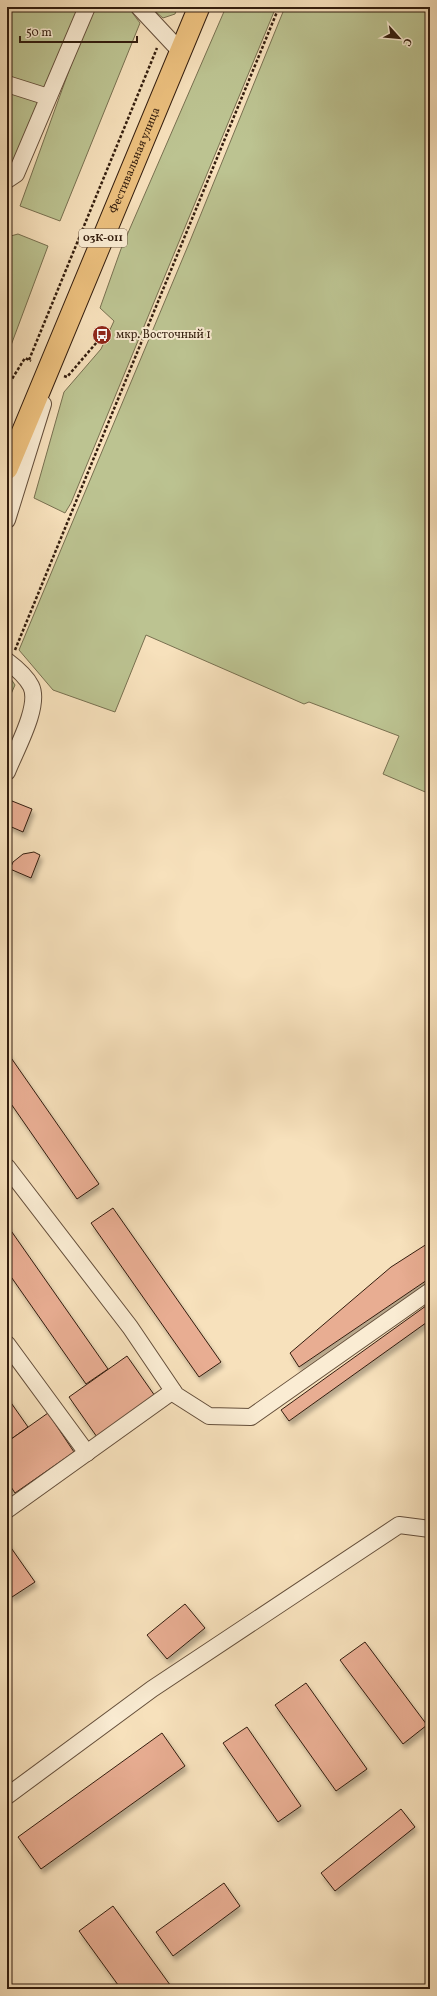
<svg xmlns="http://www.w3.org/2000/svg" width="437" height="1996" font-family="Vollkorn,serif">
<defs>
<filter id="shadow"><feDropShadow dx="2.5" dy="4.5" stdDeviation="2" flood-color="#0004"/></filter>
</defs>
<rect width="100%" height="100%" fill="#f7e1bc"/>
<filter id="stains"><feTurbulence type="fractalNoise" baseFrequency=".005" numOctaves="4"/><feColorMatrix values="0 0 0 0 .2 0 0 0 0 .09 0 0 0 0 .02 0 0 0 .5 -.17"/></filter>
<radialGradient id="worn" r=".72"><stop offset=".6" stop-color="#630" stop-opacity="0"/><stop offset="1" stop-color="#630" stop-opacity=".3"/></radialGradient>
<g fill="#bcc391" stroke="#787050">
<polygon points="7,7 83,7 7,174"/>
<polygon points="92,7 128,7 140,23 60,221 20,206"/>
<polygon points="150,7 178,7 175,14 163,18"/>
<polygon points="226,7 276,7 71,503 65,513 34,498 64,392 101,349 114,321 100,308 121,249"/>
<polygon points="285,7 430,7 430,794 383,774 399,736 309,702 304,704 146,635 115,712 53,690 19,650 190,241"/>
<polygon points="18,234 48,246 7,356 7,237"/>
<polygon points="7,673 15,685 7,703"/>
</g>
<g fill="#e8ad92" stroke="#331d0e" filter="url(#shadow)">
<polygon points="7,799 32,809 23,832 7,825"/>
<polygon points="34,852 40,855 31,878 10,869 13,862 23,854"/>
<polygon points="7,1052 99,1184 77,1199 7,1098"/>
<polygon points="113,1208 221,1362 199,1377 91,1223"/>
<polygon points="7,1225 108,1369 86,1384 7,1271"/>
<polygon points="430,1242 430,1278 299,1367 290,1353 391,1267"/>
<polygon points="430,1303 430,1320 289,1421 281,1410"/>
<polygon points="127,1356 155,1396 97,1437 69,1397"/>
<polygon points="7,1397 28,1427 7,1442"/>
<polygon points="48,1413 74,1452 15,1493 7,1481 7,1442"/>
<polygon points="7,1542 35,1582 12,1597 7,1590"/>
<polygon points="185,1604 205,1628 167,1659 147,1635"/>
<polygon points="365,1642 427,1725 403,1744 340,1660"/>
<polygon points="306,1683 367,1769 336,1791 275,1705"/>
<polygon points="247,1727 301,1806 278,1822 223,1743"/>
<polygon points="162,1733 185,1766 41,1869 18,1837"/>
<polygon points="401,1809 415,1827 335,1891 321,1873"/>
<polygon points="224,1883 240,1906 173,1956 156,1932"/>
<polygon points="113,1906 173,1989 121,1989 79,1931"/>
</g>
<g fill="none" stroke-linecap="round" stroke-linejoin="round">
<g stroke="#644e3a" stroke-width="18">
<g id="minor">
<polyline points="139,7 181,52"/>
<polyline points="7,84 48,97"/>
<polyline points="7,180 16,174 87,7"/>
<polyline points="7,520 43,404"/>
<path d="M7,661C15,667 26,676 31,686C41,706 15,751 7,772"/>
<polyline points="7,1167 130,1327 176,1395 209,1416 251,1417 430,1291"/>
<polyline points="7,1344 87,1453"/>
<polyline points="7,1510 173,1391"/>
<polyline points="7,1796 152,1689 399,1525 430,1529"/>
</g>
</g>
<g stroke="#331d0e" stroke-width="23">
<g id="major">
<path id="s1" d="M7,469L199,7"/>
</g>
</g>
<g stroke="#331d0e" stroke-width="2.5" stroke-dasharray="3 2" stroke-linecap="butt">
<polyline points="29,360 157,48"/>
<polyline points="64,376 67,377 97,342 95,336"/>
<polyline points="7,387 25,358 31,361"/>
<polyline points="15,650 279,7"/>
</g>
<use href="#minor" stroke="#faecd3" stroke-width="16"/>
<use href="#major" stroke="#ecc07e" stroke-width="21"/>
</g>
<defs>
<g id="bus-disc" transform="scale(1)"><circle r="9.5" fill="#8f2418" stroke="#faecd3"/><path d="M-5-6H5V4H4V6H2V4H-2V6H-4V4H-5ZM-3.5-4V0h7V-4ZM-3.5 1.2v1.5H-2V1.2ZM2 1.2v1.5H3.5V1.2Z" fill="#fff"/></g>
</defs>
<g fill-rule="evenodd">
<use href="#bus-disc" x="102" y="335"/>
</g>
<g text-anchor="middle" dominant-baseline="central" stroke-width="4" stroke-linejoin="round" paint-order="stroke">
<rect fill="#faecd3" stroke="#6f5b49" stroke-width="1" x="79" y="229" width="48" height="18" rx="3"/>
<g font-size="11" font-weight="bold" fill="#331d0e">
<text x="103" y="238">03К-011</text>
</g>
<g font-size="12" fill="#331d0e" stroke="#faecd3">
<text stroke="none"><textPath href="#s1" startOffset="334">Фестивальная улица</textPath></text>
</g>
<g font-size="12" fill="#331d0e" stroke="#faecd3" text-anchor="start">
<text x="116" y="335">мкр. Восточный 1</text>
</g>
</g>
<rect width="437" height="1996" fill="none" stroke="#f7e1bc" stroke-width="24"/>
<rect x="8" y="8" width="421" height="1980" fill="none" stroke="#331d0e" stroke-width="2"/>
<rect x="12" y="12" width="413" height="1972" fill="none" stroke="#331d0e"/>
<g transform="translate(399 38) rotate(117)" stroke="#faecd3" stroke-width="3" paint-order="stroke">
<path d="M0-3L7 15L0 10L-7 15Z" fill="#331d0e"/>
<text y="-6" font-size="11" font-weight="bold" text-anchor="middle" fill="#331d0e">С</text>
</g>
<path d="M20 36v6h117v-6" fill="none" stroke="#331d0e" stroke-width="2"/>
<text x="26" y="36" font-size="12" fill="#331d0e" stroke="#faecd3" stroke-width="3" paint-order="stroke">50 m</text>
<rect width="100%" height="100%" filter="url(#stains)"/>
<rect width="100%" height="100%" fill="url(#worn)"/>
</svg>
